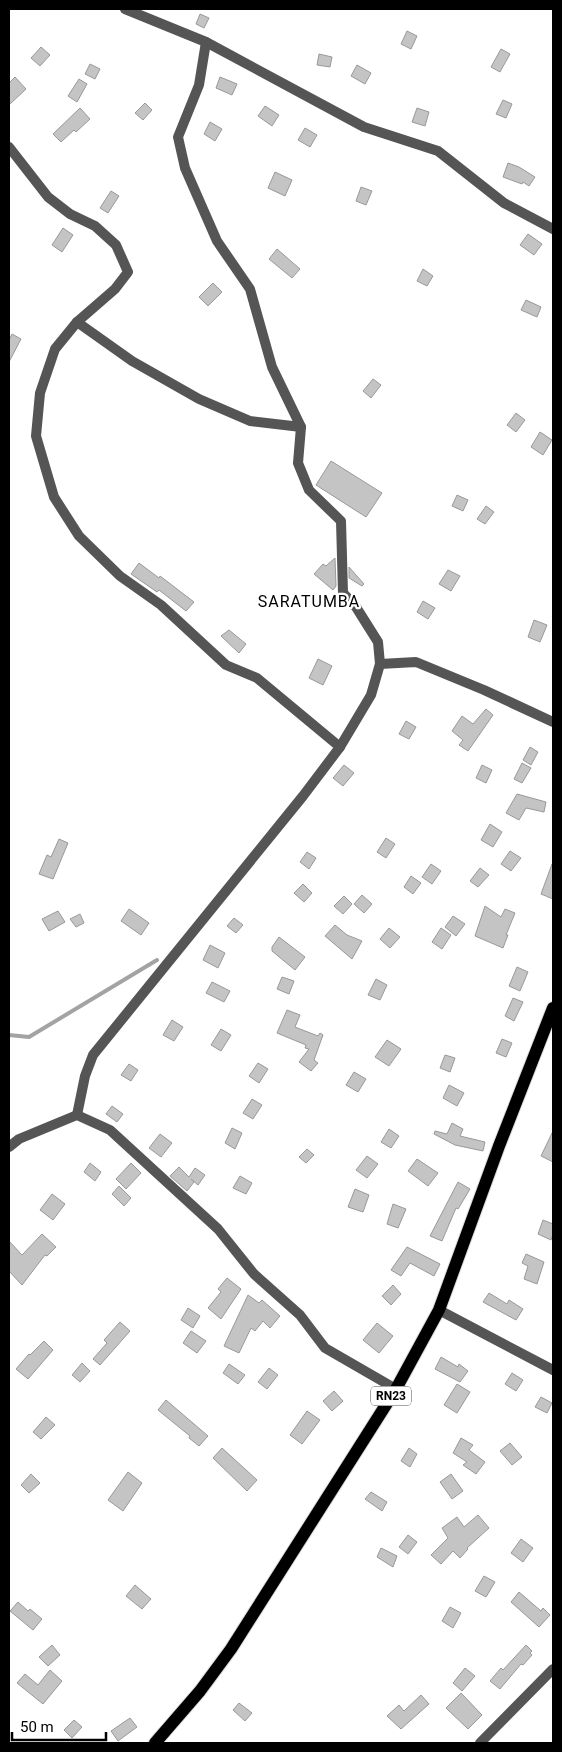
<svg xmlns="http://www.w3.org/2000/svg" width="562" height="1752" font-family="Roboto,sans-serif">
<rect width="100%" height="100%" fill="#fff"/>
<g fill="none" stroke-linecap="round" stroke-linejoin="round">
<polyline stroke="#a3a3a3" stroke-width="4" points="9,1035 29,1037 157,960"/>
</g>
<g fill="#c4c4c4" stroke="#999">
<polygon points="200,14 209,18 204,28 196,24"/>
<polygon points="407,31 417,36 411,49 401,44"/>
<polygon points="41,47 50,55 40,66 31,58"/>
<polygon points="501,49 510,54 500,72 491,67"/>
<polygon points="319,54 332,57 330,67 317,65"/>
<polygon points="90,64 100,69 95,79 85,74"/>
<polygon points="357,65 371,73 365,84 351,76"/>
<polygon points="15,77 26,89 9,105 9,83"/>
<polygon points="220,77 237,84 232,95 216,88"/>
<polygon points="79,79 87,84 77,102 68,96"/>
<polygon points="503,100 512,104 506,118 496,114"/>
<polygon points="145,103 152,110 143,120 135,113"/>
<polygon points="265,106 279,115 272,126 258,116"/>
<polygon points="80,108 90,119 76,132 74,130 61,142 53,134"/>
<polygon points="417,108 429,112 425,126 412,122"/>
<polygon points="210,122 222,129 215,141 204,134"/>
<polygon points="305,128 317,135 310,147 298,140"/>
<polygon points="508,163 519,167 535,177 529,186 523,182 522,184 503,177"/>
<polygon points="275,172 292,180 285,196 268,188"/>
<polygon points="361,187 372,191 366,205 356,201"/>
<polygon points="111,191 119,196 108,213 100,208"/>
<polygon points="63,228 73,235 62,252 52,245"/>
<polygon points="528,234 542,244 534,255 520,245"/>
<polygon points="277,249 300,269 292,278 269,259"/>
<polygon points="423,269 433,276 427,286 417,281"/>
<polygon points="213,283 222,292 208,306 199,297"/>
<polygon points="526,300 541,307 537,317 521,310"/>
<polygon points="12,334 21,339 9,362 9,340"/>
<polygon points="373,379 381,385 371,398 363,391"/>
<polygon points="516,413 525,420 516,432 507,425"/>
<polygon points="540,432 552,440 543,455 531,447"/>
<polygon points="331,461 382,493 366,517 316,485"/>
<polygon points="457,495 468,500 463,511 452,506"/>
<polygon points="486,506 494,512 485,524 477,519"/>
<polygon points="335,558 336,586 333,590 314,574 323,564 326,566"/>
<polygon points="139,563 159,578 160,576 194,602 186,611 159,590 157,592 131,574"/>
<polygon points="349,567 364,584 362,586 349,578"/>
<polygon points="448,570 460,576 451,591 439,584"/>
<polygon points="423,601 435,608 428,619 417,612"/>
<polygon points="534,620 547,625 540,642 528,637"/>
<polygon points="229,630 246,644 239,653 221,636"/>
<polygon points="318,659 332,666 323,685 309,678"/>
<polygon points="486,709 493,715 468,751 459,745 463,740 452,731 462,716 473,724"/>
<polygon points="406,721 416,727 409,739 399,734"/>
<polygon points="530,747 538,752 531,765 523,760"/>
<polygon points="522,763 531,768 522,783 514,779"/>
<polygon points="344,765 354,773 343,786 333,778"/>
<polygon points="482,765 492,770 486,783 476,778"/>
<polygon points="517,794 546,802 544,812 526,808 519,820 506,813"/>
<polygon points="490,824 502,832 493,847 481,840"/>
<polygon points="386,838 395,844 386,858 377,852"/>
<polygon points="59,839 68,843 53,879 39,874 47,855 51,857"/>
<polygon points="510,851 521,858 511,871 501,864"/>
<polygon points="307,852 316,858 309,869 300,862"/>
<polygon points="431,864 441,871 432,884 422,877"/>
<polygon points="552,864 553,864 553,899 541,894"/>
<polygon points="480,868 489,875 478,887 470,881"/>
<polygon points="411,876 421,883 413,894 404,887"/>
<polygon points="303,884 312,893 304,902 294,893"/>
<polygon points="362,895 372,904 364,913 354,904"/>
<polygon points="344,896 352,904 343,914 334,906"/>
<polygon points="485,906 501,917 505,909 515,913 506,935 508,935 503,948 475,936"/>
<polygon points="129,909 149,923 141,935 121,921"/>
<polygon points="58,911 65,922 49,931 42,919"/>
<polygon points="80,914 84,923 76,927 70,919"/>
<polygon points="453,916 465,924 456,936 445,927"/>
<polygon points="234,918 243,925 236,933 227,926"/>
<polygon points="335,925 347,935 362,941 352,959 325,936"/>
<polygon points="389,928 400,937 390,948 380,939"/>
<polygon points="441,928 451,935 442,949 432,942"/>
<polygon points="279,937 305,957 295,970 272,951 272,947"/>
<polygon points="210,945 225,953 218,968 203,960"/>
<polygon points="517,967 528,972 520,991 509,986"/>
<polygon points="282,977 294,981 289,994 277,989"/>
<polygon points="376,979 387,985 380,1000 368,995"/>
<polygon points="212,982 230,991 224,1002 206,993"/>
<polygon points="513,998 523,1002 514,1021 505,1016"/>
<polygon points="287,1010 300,1015 295,1027 318,1036 320,1033 323,1035 314,1060 318,1063 311,1071 299,1062 309,1049 305,1048 306,1045 277,1033"/>
<polygon points="172,1020 183,1027 174,1041 163,1035"/>
<polygon points="221,1029 231,1035 221,1051 211,1045"/>
<polygon points="502,1039 512,1043 506,1057 496,1053"/>
<polygon points="387,1040 401,1049 389,1066 375,1057"/>
<polygon points="445,1055 455,1058 450,1072 440,1068"/>
<polygon points="258,1063 268,1069 259,1083 249,1076"/>
<polygon points="129,1064 138,1070 131,1081 121,1075"/>
<polygon points="354,1072 366,1079 358,1092 346,1085"/>
<polygon points="449,1085 464,1093 457,1106 443,1098"/>
<polygon points="252,1099 262,1105 253,1119 243,1113"/>
<polygon points="112,1106 123,1114 117,1122 106,1114"/>
<polygon points="452,1123 463,1129 460,1136 485,1142 483,1151 455,1145 434,1134 435,1131 447,1134"/>
<polygon points="232,1128 242,1133 235,1149 225,1143"/>
<polygon points="389,1129 399,1136 391,1148 381,1142"/>
<polygon points="553,1131 553,1162 541,1156"/>
<polygon points="160,1134 172,1143 161,1157 149,1148"/>
<polygon points="307,1149 314,1155 306,1163 299,1157"/>
<polygon points="367,1156 378,1164 367,1178 356,1170"/>
<polygon points="417,1159 438,1173 428,1186 408,1171"/>
<polygon points="90,1163 101,1172 95,1181 84,1172"/>
<polygon points="131,1163 141,1173 126,1189 116,1179"/>
<polygon points="179,1167 189,1177 195,1168 205,1175 198,1185 191,1179 194,1182 187,1191 170,1176"/>
<polygon points="240,1176 252,1183 246,1194 233,1188"/>
<polygon points="458,1182 470,1189 458,1209 456,1208 442,1241 430,1236"/>
<polygon points="119,1186 131,1198 124,1206 112,1194"/>
<polygon points="355,1189 369,1195 363,1212 348,1207"/>
<polygon points="52,1194 65,1204 53,1220 40,1210"/>
<polygon points="393,1204 406,1209 398,1228 387,1224"/>
<polygon points="543,1220 553,1224 553,1234 551,1240 538,1234"/>
<polygon points="42,1234 56,1247 47,1256 45,1255 22,1285 9,1271 9,1241 22,1255"/>
<polygon points="407,1247 440,1264 434,1276 410,1263 401,1276 391,1270"/>
<polygon points="526,1254 544,1262 537,1284 524,1279 528,1266 522,1263"/>
<polygon points="227,1278 241,1289 221,1319 208,1308 221,1292 218,1289"/>
<polygon points="393,1285 401,1294 391,1305 382,1296"/>
<polygon points="489,1293 507,1304 509,1300 523,1309 516,1320 483,1302"/>
<polygon points="248,1295 259,1303 262,1300 280,1316 270,1328 263,1321 255,1331 251,1328 239,1353 224,1346"/>
<polygon points="188,1308 200,1316 193,1328 181,1320"/>
<polygon points="120,1322 130,1331 100,1365 93,1359 107,1343 104,1340"/>
<polygon points="377,1323 393,1336 379,1353 363,1340"/>
<polygon points="191,1331 206,1341 197,1353 183,1343"/>
<polygon points="44,1341 53,1350 28,1379 16,1369 29,1354 30,1355"/>
<polygon points="441,1357 458,1367 459,1364 468,1371 460,1382 435,1369"/>
<polygon points="82,1363 90,1371 80,1382 72,1375"/>
<polygon points="229,1364 245,1375 238,1384 223,1373"/>
<polygon points="269,1368 278,1375 267,1389 258,1382"/>
<polygon points="512,1373 523,1380 516,1391 505,1384"/>
<polygon points="457,1384 470,1392 457,1413 444,1405"/>
<polygon points="334,1391 343,1401 332,1411 323,1401"/>
<polygon points="541,1397 552,1403 547,1413 535,1407"/>
<polygon points="166,1400 208,1436 199,1446 189,1438 190,1436 158,1410"/>
<polygon points="307,1411 320,1420 302,1444 290,1435"/>
<polygon points="46,1417 55,1425 41,1439 33,1432"/>
<polygon points="461,1438 473,1445 469,1450 485,1462 476,1474 463,1465 467,1462 453,1453"/>
<polygon points="510,1443 522,1457 512,1465 500,1451"/>
<polygon points="222,1448 257,1480 247,1491 213,1458"/>
<polygon points="409,1448 417,1454 410,1467 401,1461"/>
<polygon points="128,1472 142,1483 123,1511 108,1500"/>
<polygon points="31,1474 40,1483 29,1493 21,1485"/>
<polygon points="451,1474 463,1491 452,1499 440,1482"/>
<polygon points="371,1492 387,1502 382,1511 365,1499"/>
<polygon points="478,1515 489,1528 467,1548 468,1549 460,1558 453,1551 441,1564 431,1555 448,1538 442,1528 457,1517 464,1527"/>
<polygon points="408,1535 417,1542 408,1554 399,1547"/>
<polygon points="521,1539 533,1548 523,1562 511,1553"/>
<polygon points="381,1548 397,1556 393,1567 377,1557"/>
<polygon points="484,1576 495,1582 486,1597 475,1591"/>
<polygon points="135,1585 151,1599 142,1609 126,1596"/>
<polygon points="519,1592 541,1611 543,1608 550,1615 539,1627 511,1602"/>
<polygon points="18,1602 28,1611 30,1609 42,1619 33,1630 10,1611"/>
<polygon points="450,1607 461,1613 453,1628 442,1621"/>
<polygon points="52,1645 60,1655 48,1666 39,1657"/>
<polygon points="526,1645 532,1651 530,1653 532,1655 523,1665 521,1664 500,1689 490,1681 501,1668 503,1670"/>
<polygon points="465,1668 475,1676 462,1691 453,1683"/>
<polygon points="50,1670 62,1681 43,1704 17,1683 25,1674 38,1685"/>
<polygon points="461,1693 482,1715 468,1729 446,1708"/>
<polygon points="421,1695 429,1704 401,1729 387,1716 399,1705 404,1711"/>
<polygon points="239,1703 252,1713 245,1721 233,1710"/>
<polygon points="130,1718 137,1727 118,1741 111,1731"/>
<polygon points="74,1720 82,1727 72,1738 64,1730"/>
</g>
<g fill="none" stroke-linecap="round" stroke-linejoin="round">
<g stroke="#dbdbdb" stroke-width="14">
<polyline id="primary" points="155,1743 200,1691 231,1649 396,1389 439,1310 499,1146 553,1008"/>
</g>
<g stroke="#555" stroke-width="10">
<polyline points="125,9 206,42 364,127 438,151 504,203 553,229"/>
<polyline points="206,42 199,85 178,137 185,168 217,241 250,289 272,367 301,427 298,463 309,490 341,521 343,593 356,607 378,642 380,664 416,662 484,690 553,722"/>
<polyline points="9,147 48,197 70,214 95,226 116,245 128,272 115,289 77,322 55,349 40,393 36,436 54,497 79,536 120,576 161,605 226,665 257,678 340,747"/>
<polyline points="77,322 132,361 199,399 250,421 301,427"/>
<polyline points="77,1115 85,1076 93,1055 303,796 340,747 371,695 380,664"/>
<polyline points="9,1147 19,1139 77,1115 110,1130 218,1229 254,1274 300,1315 325,1348 396,1389"/>
<polyline points="439,1310 553,1370"/>
<polyline points="480,1743 553,1669"/>
</g>
<use href="#primary" stroke="#000" stroke-width="12"/>
</g>
<g text-anchor="middle" dominant-baseline="central" stroke-width="4.5" stroke-linejoin="round" paint-order="stroke">
<rect fill="#fff" stroke="#4c4c4c" stroke-width="1" x="371" y="1386.5" width="40" height="19" rx="4"/>
<g font-size="12" font-weight="bold" fill="#000">
<text x="391" y="1396">RN23</text>
</g>
<g font-size="16" letter-spacing="1" fill="#000" stroke="#fff">
<text x="309" y="601">SARATUMBA</text>
</g>
</g>
<rect width="562" height="1752" fill="none" stroke="#000000" stroke-width="20"/>
<path d="M12 1732v8h94v-8" fill="none" stroke="#000000" stroke-width="2.5"/>
<text x="20" y="1732" font-size="15" fill="#000000" stroke="#ffffff" stroke-width="4" paint-order="stroke">50 m</text>
</svg>
